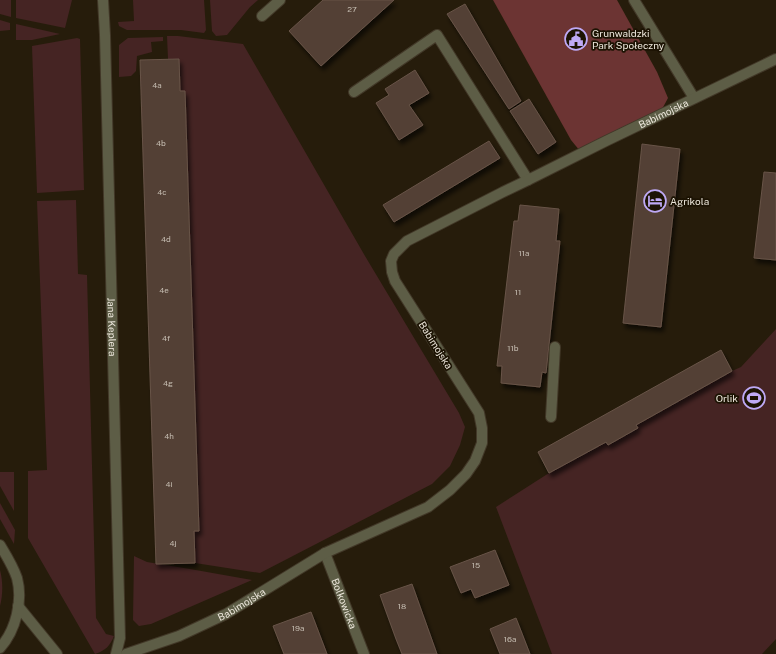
<svg xmlns="http://www.w3.org/2000/svg" width="776" height="654" font-family="'Public Sans',sans-serif">
<defs>
<filter id="shadow"><feDropShadow dx="2.5" dy="4.5" stdDeviation="2" flood-color="#0009"/></filter>
</defs>
<rect width="100%" height="100%" fill="#261c0b"/>
<g fill="#452423">
<polygon points="0,0 11,0 11,17 0,14"/>
<polygon points="16,0 72,0 65,28 16,18"/>
<polygon points="133,0 204,0 206,30 204,33 181,30 127,30 119,26 118,22 134,21"/>
<polygon points="210,0 258,0 250,7 227,35 216,36 212,31"/>
<polygon points="0,20 10,23 10,30 0,31"/>
<polygon points="16,24 60,34 32,40 16,40"/>
<polygon points="167,36 178,36 243,44 365,256 459,413 465,427 460,445 450,466 432,484 260,573 195,563 194,531 199,530 185,92 180,91 179,59 168,59"/>
<polygon points="163,37 163,41 151,42 152,52 137,56 136,71 131,76 119,77 119,45 128,38"/>
<polygon points="77,38 80,39 84,190 37,193 32,46"/>
<path d="M76,200L78,274L87,275L96,618L106,634L114,636C110,646 105,651 95,654L28,538V471L47,470L37,201Z"/>
<polygon points="776,329 776,639 762,654 552,654 496,507 549,473 606,442 608,445 638,428 636,425 732,371 741,367"/>
<polygon points="0,472 14,472 14,511 0,486"/>
<polygon points="0,503 15,530 14,544 0,519"/>
<polygon points="134,556 147,562 190,569 252,580 151,624 139,626 133,620"/>
<path d="M0,570C3,582 3,594 0,606Z"/>
</g>
<polygon fill="#6c3433" points="493,0 617,0 657,72 668,98 661,111 580,151 571,140"/>
<g fill="#533f34" stroke="#685448" filter="url(#shadow)">
<polygon points="323,0 394,0 321,66 289,31"/>
<polygon points="465,4 521,101 509,109 447,14"/>
<polygon points="179,59 180,91 185,91 199,531 194,531 195,563 156,564 140,60"/>
<polygon points="415,70 429,93 409,105 423,125 399,140 376,103 389,95 385,89"/>
<polygon points="529,99 556,142 538,154 510,111"/>
<polygon points="489,141 500,158 394,222 383,205"/>
<polygon points="642,144 680,149 661,327 623,323"/>
<polygon points="764,172 776,173 776,260 754,258"/>
<polygon points="520,205 559,209 556,241 560,241 546,373 542,372 540,387 501,383 502,366 497,366 514,221 518,221"/>
<polygon points="721,350 732,371 636,425 638,428 608,445 606,442 549,473 538,452"/>
<polygon points="495,550 509,585 475,598 471,589 461,593 450,567"/>
<polygon points="412,584 437,654 402,654 396,639 380,595"/>
<polygon points="311,612 327,654 284,654 273,626"/>
<polygon points="516,618 530,654 500,654 490,629"/>
</g>
<g fill="none" stroke-linecap="round" stroke-linejoin="round">
<g stroke="#423828" stroke-width="12">
<g id="minor">
<path id="s1" d="M103,0L105,35L120,638L116,654"/>
<polyline points="634,0 694,98"/>
<polyline points="262,16 280,0"/>
<polyline points="354,92 437,35 528,180"/>
<polyline points="551,417 555,347"/>
<path d="M0,545C6,555 13,566 17,578C23,601 16,630 0,648"/>
<path id="s2" d="M325,553L364,654"/>
<polyline points="18,606 57,654"/>
<path id="s3" d="M126,654L179,636L226,614L325,553L428,507L450,490L466,474L475,461L482,443V428L479,413L395,281L392,272L391,261L394,254L407,241L503,192L528,180L606,141L776,59"/>
</g>
</g>
<use href="#minor" stroke="#5d5d46" stroke-width="10"/>
</g>
<defs>
<g id="civic-ring" transform="scale(1.15)"><circle r="9.5" fill="#1c1303" stroke="#bea9f5" stroke-width="1.5"/><path d="M-.6-6.5H3V-4.5H.6V-3L4-1V1h2V6H-6V1h2V-1L-.6-3ZM-1.2 2.5V6h2.4V2.5Z" fill="#bea9f5"/></g>
<g id="hotel-ring" transform="scale(1.15)"><circle r="9.5" fill="#1c1303" stroke="#bea9f5" stroke-width="1.5"/><path d="M-6-4.5h1.5V1H6V5H4.5V3h-9V5H-6ZM-4 0a1.8 1.8 0 1 1 3.6 0ZM.5 0V-2.5h3Q6-2.5 6 0Z" fill="#bea9f5"/></g>
<g id="stadium-ring" transform="scale(1.15)"><circle r="9.5" fill="#1c1303" stroke="#bea9f5" stroke-width="1.5"/><path d="M0-5a6.5 5 0 1 0 0 10a6.5 5 0 1 0 0-10ZM-3.5-1.8h7v3.6h-7Z" fill="#bea9f5"/></g>
</defs>
<g fill-rule="evenodd">
<use href="#civic-ring" x="576" y="39"/>
<use href="#hotel-ring" x="655" y="201"/>
<use href="#stadium-ring" x="754" y="398"/>
</g>
<g text-anchor="middle" dominant-baseline="central" stroke-width="3.5" stroke-linejoin="round" paint-order="stroke">
<g font-size="8" fill="#c6bdb2">
<text x="352" y="9">27</text>
<text x="157" y="85">4a</text>
<text x="161" y="143">4b</text>
<text x="162" y="192">4c</text>
<text x="166" y="239">4d</text>
<text x="524" y="253">11a</text>
<text x="164" y="290">4e</text>
<text x="518" y="292">11</text>
<text x="166" y="338">4f</text>
<text x="513" y="348">11b</text>
<text x="168" y="383">4g</text>
<text x="169" y="436">4h</text>
<text x="169" y="484">4i</text>
<text x="173" y="543">4j</text>
<text x="476" y="565">15</text>
<text x="402" y="606">18</text>
<text x="298" y="628">19a</text>
<text x="510" y="639">16a</text>
</g>
<g font-size="10" fill="#ede7dc" stroke="#1c1303" text-anchor="start">
<text x="592" y="33">Grunwaldzki<tspan x="592" dy="12">Park Społeczny</tspan></text>
<text x="670" y="201">Agrikola</text>
<text x="738" y="398" text-anchor="end">Orlik</text>
</g>
<g font-size="10" fill="#ede7dc" stroke="#1c1303">
<text stroke="none"><textPath href="#s3" startOffset="942">Babimojska</textPath></text>
<text stroke="none"><textPath href="#s1" startOffset="327">Jana Keplera</textPath></text>
<text transform="translate(436 345) rotate(58)">Babimojska</text>
<text stroke="none"><textPath href="#s3" startOffset="126">Babimojska</textPath></text>
<text stroke="none"><textPath href="#s2" startOffset="54">Bolkowicka</textPath></text>
</g>
</g>
</svg>
